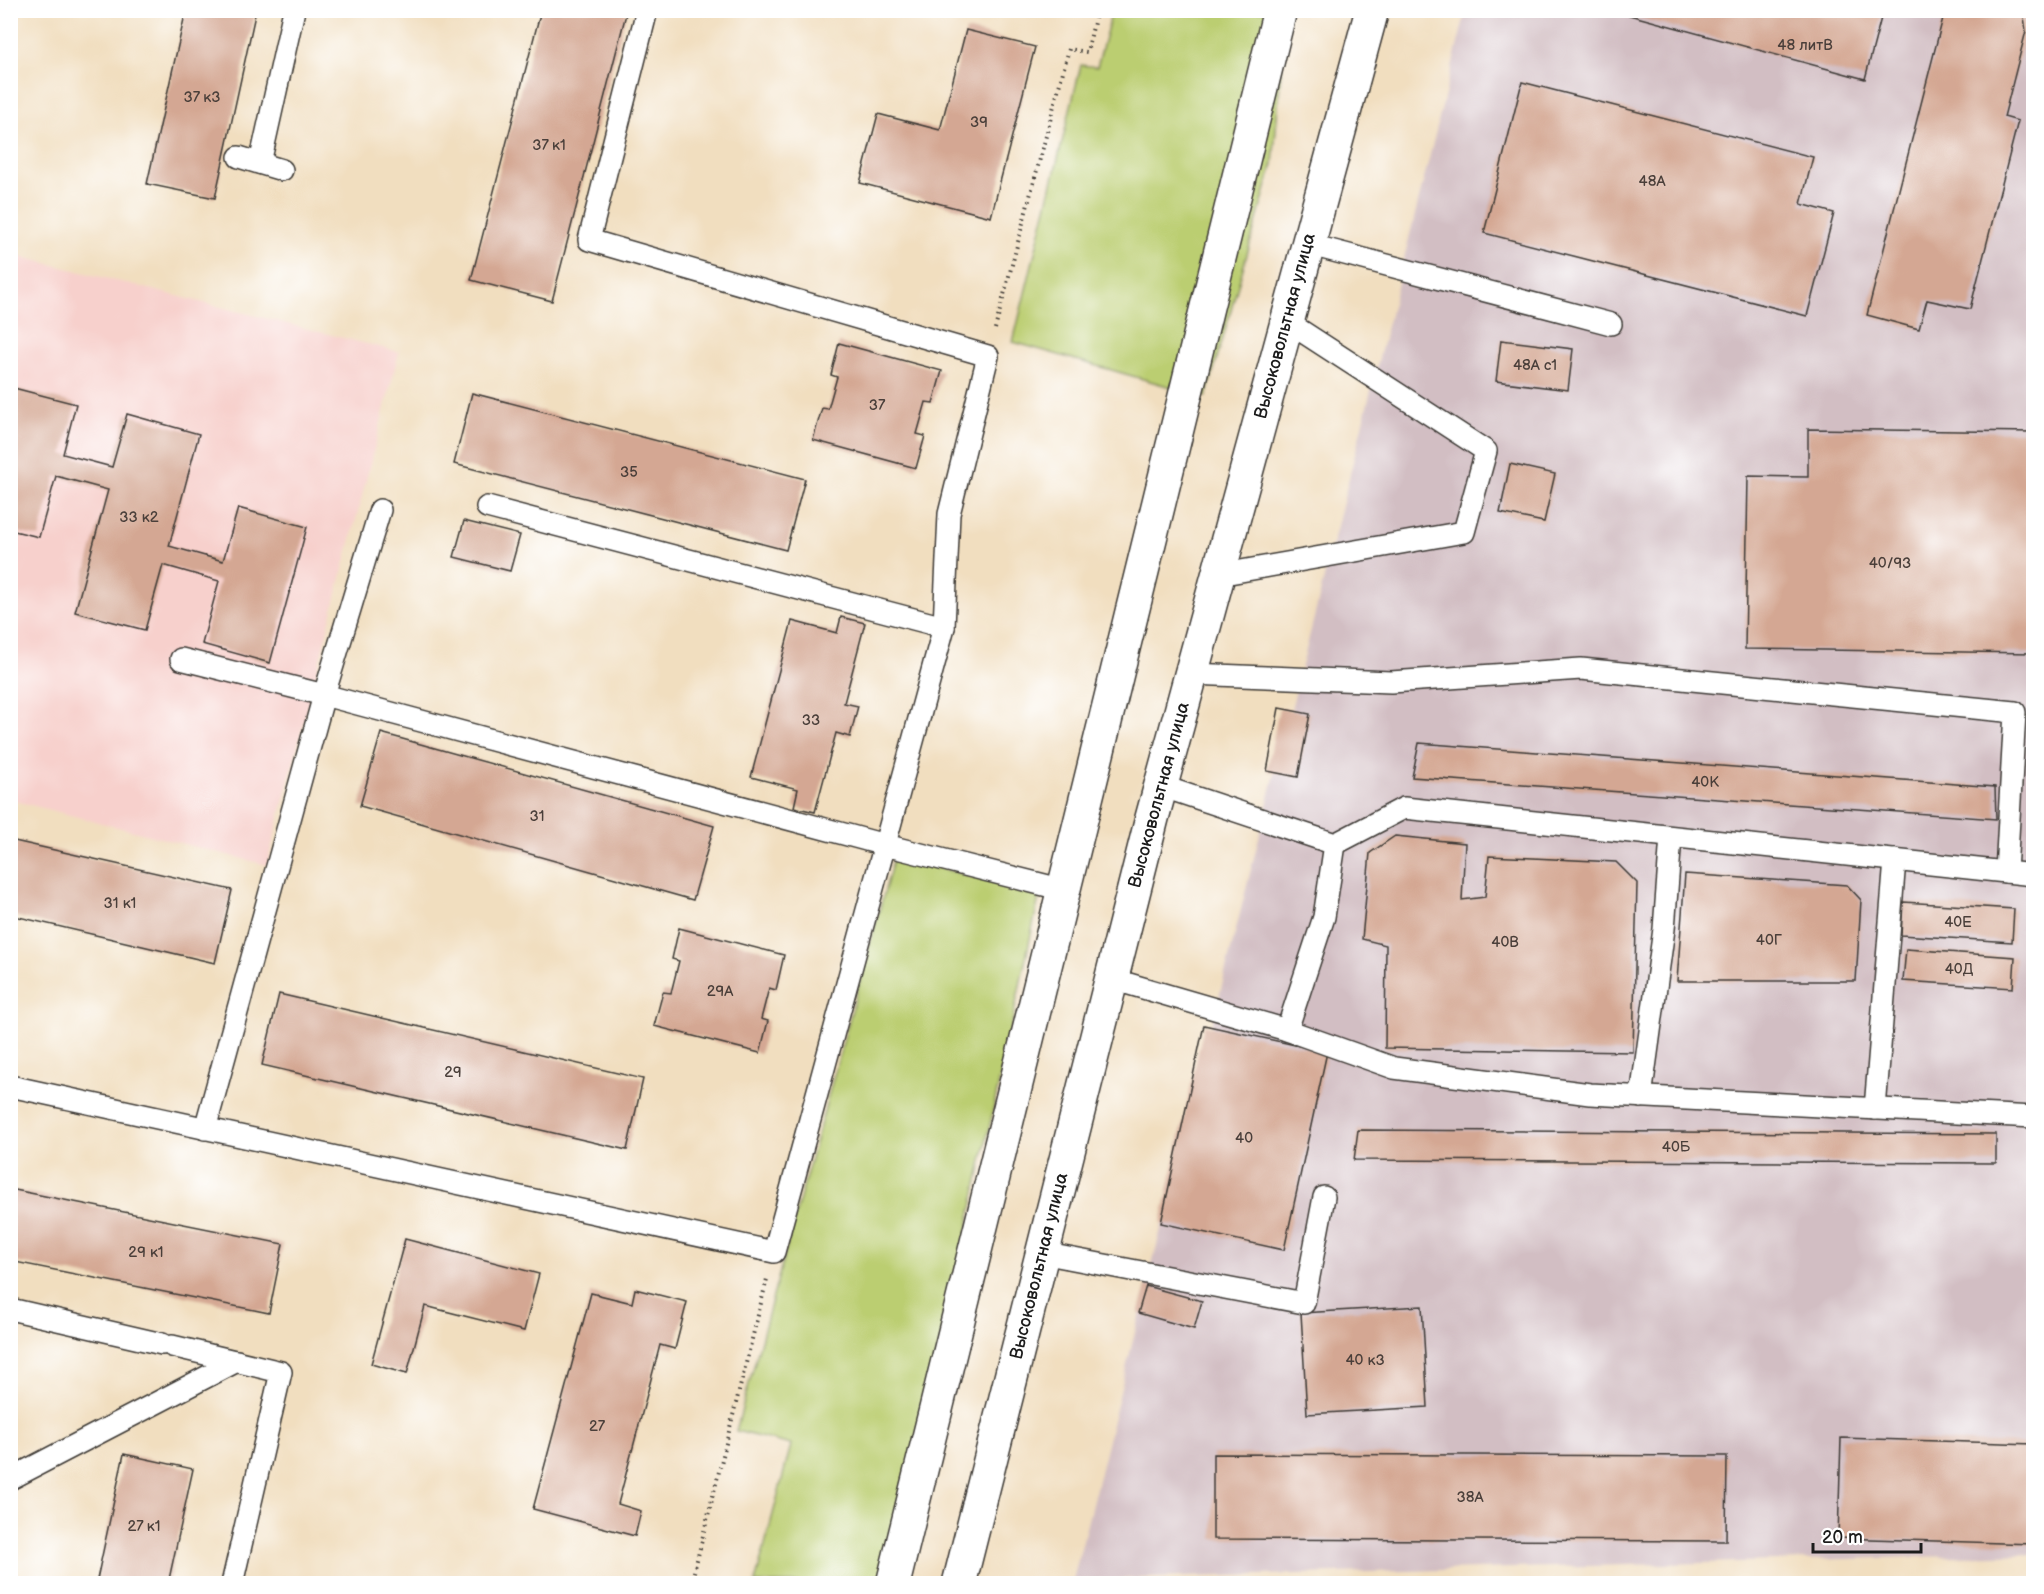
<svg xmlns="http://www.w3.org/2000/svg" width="2044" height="1594" font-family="'Balsamiq Sans',sans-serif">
<rect width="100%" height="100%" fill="#fff"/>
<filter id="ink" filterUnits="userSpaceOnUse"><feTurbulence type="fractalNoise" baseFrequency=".0167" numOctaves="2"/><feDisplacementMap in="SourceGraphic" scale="12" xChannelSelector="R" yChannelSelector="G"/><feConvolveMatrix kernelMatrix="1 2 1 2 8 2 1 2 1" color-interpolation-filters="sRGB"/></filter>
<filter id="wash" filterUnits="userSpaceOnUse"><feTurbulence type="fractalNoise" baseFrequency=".008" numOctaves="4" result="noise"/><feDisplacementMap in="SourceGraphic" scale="24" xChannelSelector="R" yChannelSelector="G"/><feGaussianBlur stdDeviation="1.35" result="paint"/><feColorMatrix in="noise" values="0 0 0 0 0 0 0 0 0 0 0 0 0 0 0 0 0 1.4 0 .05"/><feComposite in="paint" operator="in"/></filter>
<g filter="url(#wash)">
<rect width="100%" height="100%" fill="#f1debf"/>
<polygon fill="#f7d0cc" points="10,254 399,352 267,865 11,800"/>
<polygon fill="#d2bec3" points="1466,11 2033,11 2033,1554 1073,1580"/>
<g fill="#bbce71" stroke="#6c7546" stroke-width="1.5">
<polygon points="1112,11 1276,11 1281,72 1273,164 1206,397 1013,342 1081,65 1097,67"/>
<polygon points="894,857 1040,893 958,1272 880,1583 755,1583 791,1445 736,1431"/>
</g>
<g id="blocks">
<g fill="#d4a793">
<polygon points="186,10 256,10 215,198 147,184"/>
<polygon points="541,10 627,10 552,301 471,280"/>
<polygon points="1611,10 1883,10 1865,79"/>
<polygon points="1945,10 2023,10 2026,31 2004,117 2018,121 1970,309 1927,300 1919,329 1867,315"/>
<polygon points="966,30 1035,47 991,217 860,183 878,114 940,130"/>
<polygon points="1522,82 1813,157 1801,204 1834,213 1807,316 1484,233"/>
<polygon points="1501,340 1573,349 1568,390 1496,381"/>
<polygon points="839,343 942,371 933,403 926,402 917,434 925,436 916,468 813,440 822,408 828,409 837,377 831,375"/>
<polygon points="10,387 76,404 63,454 112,467 127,414 199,434 169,546 223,561 238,508 307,527 270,663 202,644 219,581 163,565 145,630 75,612 108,490 56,476 39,537 10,530"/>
<polygon points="472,393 805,479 786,550 454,464"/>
<polygon points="1808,429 2034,432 2034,653 1745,649 1748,476 1808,477"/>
<polygon points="1510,464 1555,474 1544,522 1500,513"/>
<polygon points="464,521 520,535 510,571 454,557"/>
<polygon points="841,617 865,623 844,703 858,706 850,737 836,733 815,812 794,807 798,789 751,777 792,621 837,633"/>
<polygon points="1279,708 1310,714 1298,777 1267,771"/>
<polygon points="381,733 714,826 693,900 360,806"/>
<polygon points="1419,743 1995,787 1996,819 1412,777"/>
<polygon points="1395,836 1465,843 1462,900 1485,897 1489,856 1616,862 1637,883 1633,1052 1385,1048 1386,945 1362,939 1370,853"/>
<polygon points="10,840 232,890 215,963 10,915"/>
<polygon points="1685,874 1847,885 1861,900 1856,981 1677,981"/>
<polygon points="1903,902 2014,909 2012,942 1901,935"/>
<polygon points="679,928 784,955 776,990 769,988 761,1019 768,1021 760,1053 654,1026 663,992 671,993 679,961 672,959"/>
<polygon points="1906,949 2015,957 2013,988 1903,981"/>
<polygon points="279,994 643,1079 627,1150 262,1065"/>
<polygon points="1204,1025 1327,1052 1284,1250 1161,1223"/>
<polygon points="1358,1130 1996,1134 1996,1163 1354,1160"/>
<polygon points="2032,1176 2034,1176 2034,1191 2031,1191"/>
<polygon points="10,1189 283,1244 269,1313 10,1261"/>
<polygon points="405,1239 539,1274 524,1331 425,1306 407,1374 371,1364"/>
<polygon points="1146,1286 1202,1301 1194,1329 1138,1313"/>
<polygon points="635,1289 687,1302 675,1349 660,1345 618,1504 641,1511 635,1536 533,1509 591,1293 632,1303"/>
<polygon points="1422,1306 1428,1407 1307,1414 1301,1313"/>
<polygon points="1841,1438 2034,1444 2034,1544 1838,1538"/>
<polygon points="124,1454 193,1469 168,1584 96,1584"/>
<polygon points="1213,1454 1727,1456 1726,1541 1213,1539"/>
</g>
</g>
</g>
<g filter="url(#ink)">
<use href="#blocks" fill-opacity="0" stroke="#3c3934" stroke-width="1.5"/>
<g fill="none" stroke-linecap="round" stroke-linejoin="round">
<g stroke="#3c3934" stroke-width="24">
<g id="service">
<polyline points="239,157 282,170"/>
<polyline points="260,163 294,10"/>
<polyline points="1307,244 1611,324"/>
<polyline points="487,507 944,627"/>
<polyline points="1218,575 1464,532 1486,451 1286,321"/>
<polyline points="181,659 324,695 380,510"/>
<polyline points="1191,674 1391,682 1581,669 2015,712 2006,872"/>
<polyline points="1335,844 1404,808 2034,875"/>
<polyline points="1112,979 1287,1030 1324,917 1335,844 1161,786"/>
<polyline points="1287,1030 1394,1068 1590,1094 2034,1117"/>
<polyline points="10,1086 774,1252 944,627 949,514 988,356 589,240 647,10"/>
<polyline points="1641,1097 1664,929 1671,837"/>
<polyline points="1875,1109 1895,860"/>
<polyline points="205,1129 324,695 885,845 1064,890"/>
<polyline points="1042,1253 1304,1303 1324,1197"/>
<polyline points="10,1309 162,1344"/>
<polyline points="172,1346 281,1372 232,1584"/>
<polyline points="10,1479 237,1361"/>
</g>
</g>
<g stroke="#3c3934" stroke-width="36">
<g id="tertiary">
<polyline points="893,1584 1280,10"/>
<polyline points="959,1584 1152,818 1372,10"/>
</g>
</g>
<g stroke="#3c3934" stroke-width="4" stroke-dasharray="1.5 4.5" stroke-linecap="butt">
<polyline points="995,329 1069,49 1087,52 1097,10"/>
<polyline points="691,1584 767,1279"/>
</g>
<use href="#service" stroke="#fff" stroke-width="21"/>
<use href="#tertiary" stroke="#fff" stroke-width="33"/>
</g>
</g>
<g text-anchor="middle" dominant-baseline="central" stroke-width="5" stroke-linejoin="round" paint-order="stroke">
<g font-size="15" fill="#4a3f3a">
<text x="1805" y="45">48 литВ</text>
<text x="202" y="97">37 к3</text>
<text x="979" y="122">39</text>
<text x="549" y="145">37 к1</text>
<text x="1652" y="181">48А</text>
<text x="1535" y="365">48А с1</text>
<text x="877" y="405">37</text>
<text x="629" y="472">35</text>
<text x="139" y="517">33 к2</text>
<text x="1890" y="563">40/93</text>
<text x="811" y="720">33</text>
<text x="1705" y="782">40К</text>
<text x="537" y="816">31</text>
<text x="120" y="903">31 к1</text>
<text x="1958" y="922">40Е</text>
<text x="1769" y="940">40Г</text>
<text x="1505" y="942">40В</text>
<text x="1959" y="969">40Д</text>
<text x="720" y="991">29А</text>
<text x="453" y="1072">29</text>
<text x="1244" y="1138">40</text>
<text x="1676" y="1147">40Б</text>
<text x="146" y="1252">29 к1</text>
<text x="1365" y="1360">40 к3</text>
<text x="597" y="1426">27</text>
<text x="1470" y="1497">38А</text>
<text x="144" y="1526">27 к1</text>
</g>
<g font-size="18" fill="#1c1c1c" stroke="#fff">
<text transform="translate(1285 326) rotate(-75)">Высоковольтная улица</text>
<text transform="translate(1159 795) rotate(-75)">Высоковольтная улица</text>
<text transform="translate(1039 1266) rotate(-76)">Высоковольтная улица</text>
</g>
</g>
<rect width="2044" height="1594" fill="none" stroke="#fff" stroke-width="36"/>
<path d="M1813 1543v9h108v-9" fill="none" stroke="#1c1c1c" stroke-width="3"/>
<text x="1822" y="1543" font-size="18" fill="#1c1c1c" stroke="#ffffff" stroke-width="4.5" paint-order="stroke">20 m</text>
</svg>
